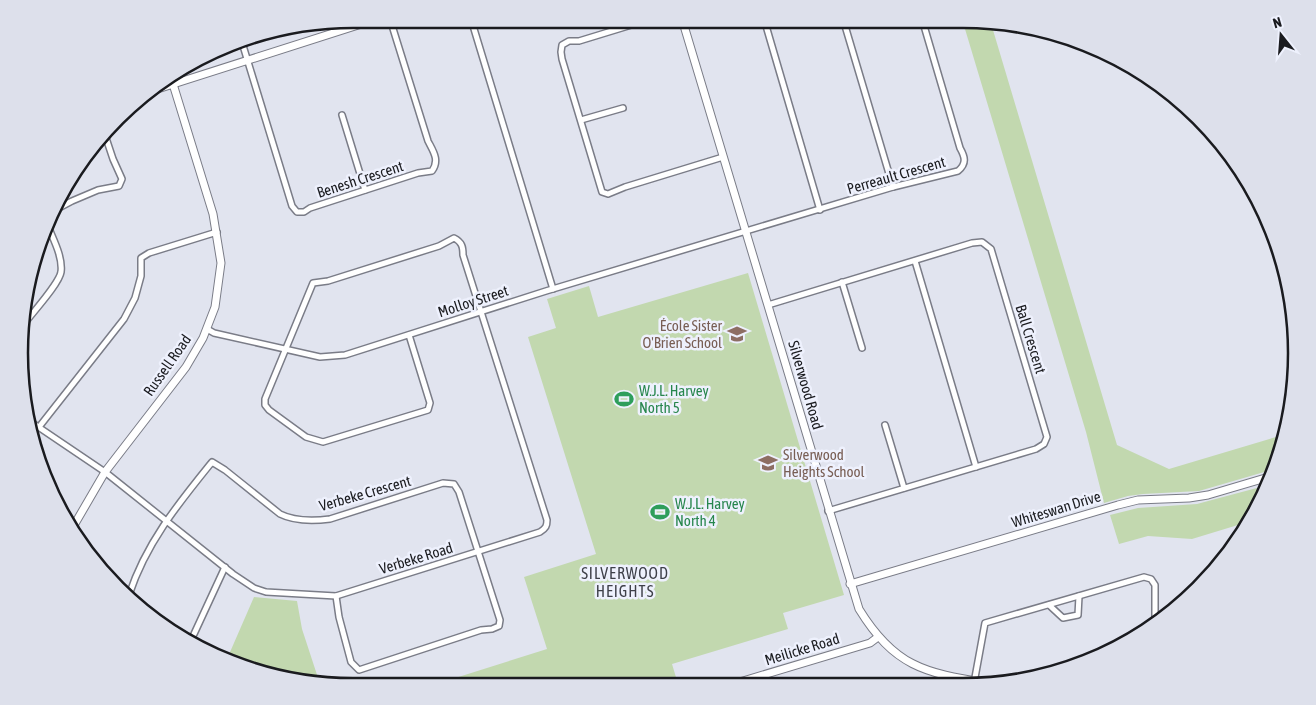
<svg xmlns="http://www.w3.org/2000/svg" width="1316" height="705" font-family="'Asap Condensed',sans-serif">
<rect width="100%" height="100%" fill="#e1e4ef"/>
<g fill="#c2d8af">
<polygon points="962,19 990,20 1117,445 1169,469 1286,434 1280,460 1275,469 1199,491 1143,494 1128,496 1104,503 1086,432"/>
<polygon points="748,273 844,595 783,613 788,629 672,664 678,684 433,685 547,649 524,577 596,554 528,337 556,328 547,299 589,286 598,317"/>
<polygon points="1268,485 1251,521 1192,539 1148,536 1119,544 1110,515 1138,508 1197,504"/>
<polygon points="254,597 297,601 302,629 320,684 266,675 227,659"/>
</g>
<g fill="none" stroke-linecap="round" stroke-linejoin="round">
<g stroke="#7a7c87" stroke-width="8">
<g id="street">
<polyline points="471,19 553,289"/>
<polyline points="651,19 579,41 569,41 562,45 561,52 562,59 602,192 608,194 625,187 723,157"/>
<polyline points="764,19 820,210"/>
<polyline points="843,19 893,187"/>
<path d="M241,39L292,206L297,212H304L310,208L418,173L432,171C440,160 433,151 428,141L390,19"/>
<polyline points="171,76 173,84"/>
<polyline points="342,115 365,190"/>
<polyline points="581,120 623,108"/>
<polyline points="55,210 72,201 98,190 119,186 122,179 113,159 105,135"/>
<polyline points="915,261 976,467"/>
<polyline points="842,282 862,348"/>
<polyline points="768,305 972,243 982,242 991,249 1047,437 1044,444 1036,449 828,511"/>
<path d="M25,323C33,312 59,284 61,272C63,257 53,239 48,226"/>
<path d="M207,329L214,333L320,357L345,355L546,291L893,187L958,171C967,163 965,157 960,148L922,19"/>
<path d="M31,422L105,472L233,574L254,588L266,592L336,596L540,532C546,528 547,526 547,520L463,255C463,247 462,242 454,238L439,246L328,281L313,283L265,399V405L269,410L306,437L323,442L428,410L430,403L409,335"/>
<polyline points="885,425 904,488"/>
<polyline points="39,427 124,319 135,298 141,276 141,258 149,253 217,232"/>
<path d="M129,595C146,543 178,504 212,462L225,470L280,514C294,521 314,521 330,519L443,483L454,484L459,492L500,620L499,626L492,629L481,630L359,670L351,662L339,617L336,596"/>
<polyline points="1049,605 1063,618 1078,615 1079,596"/>
<polyline points="194,634 225,567"/>
<polyline points="974,683 985,623 1144,577 1151,579 1155,585 1155,625"/>
</g>
</g>
<g stroke="#7a7c87" stroke-width="9">
<g id="secondary">
<path d="M682,19L859,609C894,666 924,673 987,683"/>
<polyline points="145,93 377,19"/>
<polyline points="73,527 105,472 186,367 203,338 215,307 221,263 213,214 173,84"/>
<polyline points="850,584 1118,505 1138,500 1189,498 1208,495 1272,476"/>
<polyline points="733,684 870,643 878,637"/>
</g>
</g>
<use href="#street" stroke="#fff" stroke-width="5"/>
<use href="#secondary" stroke="#fff" stroke-width="7"/>
</g>
<defs>
<g id="school-bare" transform="scale(1.5)"><path d="M0-5L7-2L0 1L-7-2ZM-4 1L0 2.5L4 1V4Q0 6-4 4Z" fill="#8d6e63" stroke="#eef1fd" stroke-width="2.5" paint-order="stroke"/></g>
<g id="stadium-bare" transform="scale(1.5)"><path d="M0-5a6.5 5 0 1 0 0 10a6.5 5 0 1 0 0-10ZM-3.5-1.8h7v3.6h-7Z" fill="#2e9e5b" stroke="#eef1fd" stroke-width="2.5" paint-order="stroke"/></g>
</defs>
<g fill-rule="evenodd">
<use href="#school-bare" x="737" y="334"/>
<use href="#stadium-bare" x="624" y="399"/>
<use href="#school-bare" x="768" y="463"/>
<use href="#stadium-bare" x="660" y="512"/>
</g>
<g text-anchor="middle" dominant-baseline="central" stroke-width="5" stroke-linejoin="round" paint-order="stroke">
<g font-size="15" fill="#1a1b1f" stroke="#eef1fd">
<text transform="translate(896 175) rotate(-16)">Perreault Crescent</text>
<text transform="translate(360 179) rotate(-18)">Benesh Crescent</text>
<text transform="translate(473 301) rotate(-18)">Molloy Street</text>
<text transform="translate(1031 339) rotate(73)">Ball Crescent</text>
<text transform="translate(167 365) rotate(-55)">Russell Road</text>
<text transform="translate(806 385) rotate(74)">Silverwood Road</text>
<text transform="translate(365 493) rotate(-16)">Verbeke Crescent</text>
<text transform="translate(1056 509) rotate(-17)">Whiteswan Drive</text>
<text transform="translate(416 558) rotate(-17)">Verbeke Road</text>
<text transform="translate(802 649) rotate(-17)">Meilicke Road</text>
</g>
<g font-size="15" fill="#785e54" stroke="#eef1fd" text-anchor="end">
<text x="722" y="325">École Sister<tspan x="722" dy="17">O'Brien School</tspan></text>
<text x="783" y="454" text-anchor="start">Silverwood<tspan x="783" dy="17">Heights School</tspan></text>
</g>
<g font-size="15" fill="#27864d" stroke="#eef1fd" text-anchor="start">
<text x="639" y="390">W.J.L. Harvey<tspan x="639" dy="17">North 5</tspan></text>
<text x="675" y="503">W.J.L. Harvey<tspan x="675" dy="17">North 4</tspan></text>
</g>
<g font-size="16" letter-spacing="1" fill="#3e4049" stroke="#eef1fd">
<text x="625" y="573">SILVERWOOD<tspan x="625" dy="18">HEIGHTS</tspan></text>
</g>
</g>
<path d="M0 0H1316V705H0ZM353 28H963A325 325 0 0 1 1288 353V353A325 325 0 0 1 963 678H353A325 325 0 0 1 28 353V353A325 325 0 0 1 353 28Z" fill="#dde0eb" fill-rule="evenodd"/>
<path fill="none" stroke="#1a1b1f" stroke-width="2.5" d="M353 28H963A325 325 0 0 1 1288 353V353A325 325 0 0 1 963 678H353A325 325 0 0 1 28 353V353A325 325 0 0 1 353 28Z"/>
<g transform="translate(1281 35) rotate(343)" stroke="#eef1fd" stroke-width="4" paint-order="stroke">
<path d="M0-4L9 19L0 12L-9 19Z" fill="#1a1b1f"/>
<text y="-8" font-size="14" font-weight="bold" text-anchor="middle" fill="#1a1b1f">N</text>
</g>
</svg>
